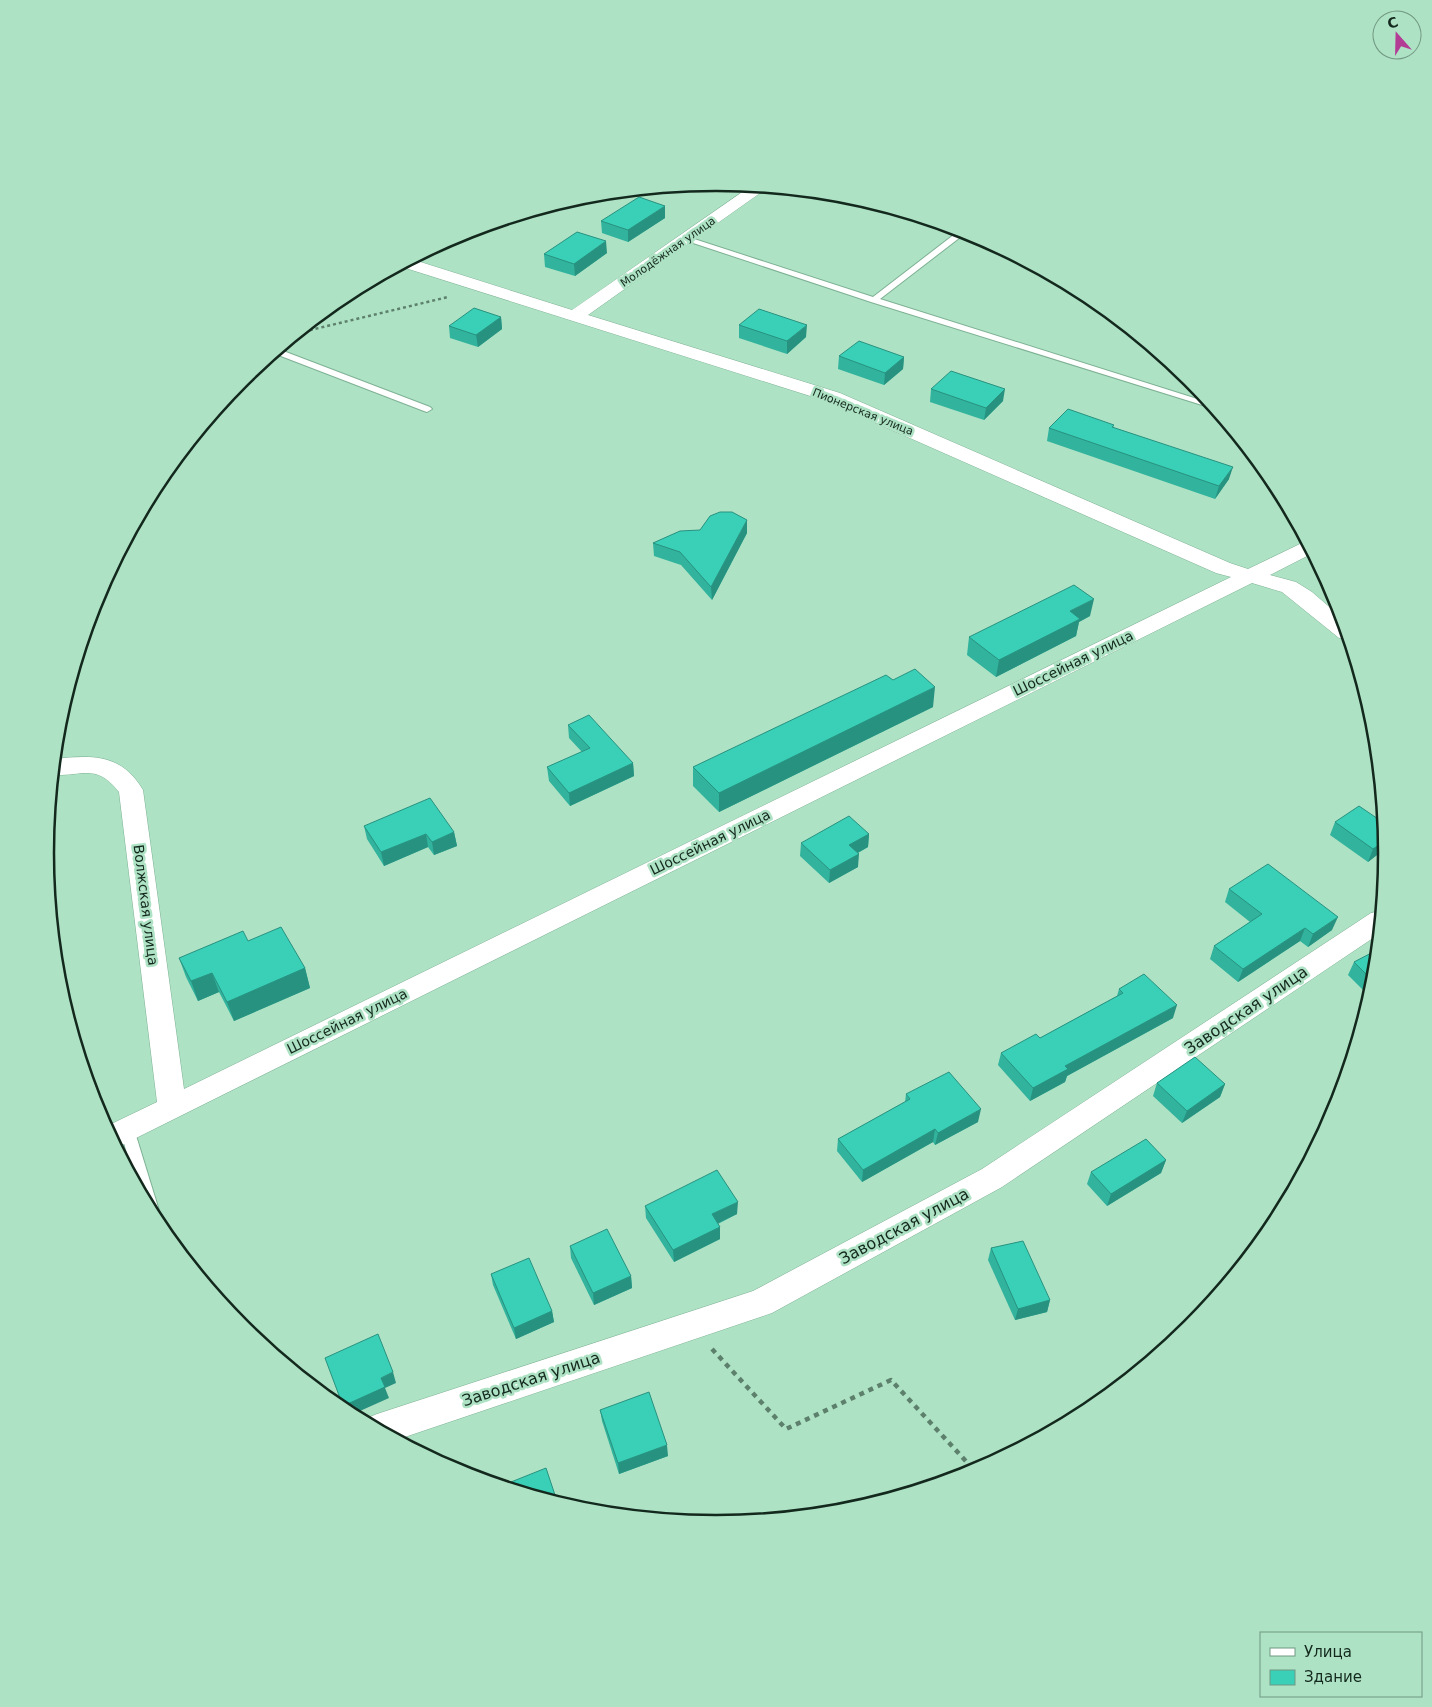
<svg xmlns="http://www.w3.org/2000/svg" width="1432" height="1707" font-family="'DejaVu Sans',sans-serif">
<rect width="100%" height="100%" fill="#aee2c4"/>
<g fill="none" stroke-linecap="round" stroke-linejoin="round">
<g stroke="#7eb194" stroke-width="2">
<g id="lane">
<polygon points="960,230 967,232 880,299 1210,403 1215,409 871,302 681,239 688,237 873,297"/>
<polygon points="278,349 430,407 432,409 427,412 424,411 273,353"/>
<polygon points="127,1123 132,1125 134,1129 161,1217 156,1223 136,1185 120,1129 122,1125"/>
</g>
</g>
<g stroke="#7eb194" stroke-width="1">
<g id="street">
<path d="M751,186L767,188L588,315L840,393L1230,563L1248,569L1306,541L1313,553L1270,575L1296,582L1312,592L1342,618L1349,639L1339,638L1282,592L1252,583L116,1148L105,1127L157,1102L119,792C96,763 84,776 53,775L54,759C92,755 121,753 143,790L184,1089L1231,577L1216,573L826,401L399,266L411,259L572,310Z"/>
<polygon points="1381,911 1379,934 1002,1187 772,1313 396,1440 364,1422 365,1419 377,1414 753,1291 982,1169 1371,913"/>
</g>
</g>
<polyline stroke="#5c806c" stroke-width="2.5" stroke-dasharray="3 3" stroke-linecap="butt" points="298,333 448,297"/>
<polyline stroke="#5c806c" stroke-width="4.5" stroke-dasharray="5 5" stroke-linecap="butt" points="712,1349 786,1429 891,1380 976,1472"/>
<use href="#lane" fill="#fff" fill-rule="evenodd"/>
<use href="#street" fill="#fff" fill-rule="evenodd"/>
</g>
<g fill="#31b39d">
<polygon points="665,218 628,242 602,233 601,221"/>
<polygon points="607,253 575,276 545,267 544,254"/>
<polygon points="501,317 502,329 478,347 450,338 449,326"/>
<polygon points="739,325 806,337 787,354 739,338"/>
<polygon points="839,356 904,357 903,369 884,385 838,369"/>
<polygon points="931,389 1003,401 984,420 930,402"/>
<polygon points="1114,425 1113,428 1229,479 1215,499 1047,441 1049,428"/>
<polygon points="747,533 712,600 681,565 654,556 653,543"/>
<polygon points="1090,616 1079,622 1076,636 996,677 967,655 969,637"/>
<polygon points="893,680 933,707 719,812 693,786 693,767"/>
<polygon points="568,725 633,763 634,776 570,806 549,781 547,767 582,752 569,738"/>
<polygon points="1335,822 1384,823 1386,848 1368,862 1330,835"/>
<polygon points="364,826 454,832 457,846 434,855 428,847 384,866 367,839"/>
<polygon points="869,834 868,847 858,853 858,867 829,883 800,856 801,843"/>
<polygon points="1229,889 1332,930 1308,947 1300,941 1238,982 1210,959 1214,946 1250,922 1225,902"/>
<polygon points="248,941 305,968 310,988 234,1021 219,992 198,1001 186,977 179,958"/>
<polygon points="1377,950 1374,985 1370,997 1348,975 1354,962"/>
<polygon points="1119,989 1173,1018 1067,1076 1065,1082 1030,1101 998,1065 1001,1053 1040,1038 1117,996"/>
<polygon points="1157,1083 1225,1084 1220,1097 1182,1123 1153,1096"/>
<polygon points="906,1094 978,1122 935,1145 933,1142 862,1182 837,1151 838,1139 905,1102"/>
<polygon points="1166,1160 1161,1173 1107,1206 1087,1184 1091,1172"/>
<polygon points="645,1206 737,1214 718,1224 720,1227 720,1239 674,1262 646,1218"/>
<polygon points="570,1246 631,1276 632,1288 594,1305 571,1258"/>
<polygon points="991,1248 1050,1300 1047,1312 1015,1320 988,1260"/>
<polygon points="491,1274 552,1311 554,1322 516,1339 493,1285"/>
<polygon points="600,1410 668,1456 619,1474 602,1421"/>
</g>
<g fill="#289280">
<polygon points="665,206 665,218 628,242 628,230"/>
<polygon points="606,241 607,253 575,276 574,264"/>
<polygon points="501,317 502,329 478,347 476,335"/>
<polygon points="807,325 806,337 787,354 787,341"/>
<polygon points="904,357 903,369 884,385 885,373"/>
<polygon points="1005,389 1003,401 984,420 986,408"/>
<polygon points="1233,467 1229,479 1215,499 1219,486"/>
<polygon points="747,520 747,533 712,600 711,587"/>
<polygon points="1094,599 1090,616 1079,622 1076,636 996,677 999,660 1070,611"/>
<polygon points="935,687 933,707 719,812 719,793"/>
<polygon points="633,763 634,776 570,806 569,793"/>
<polygon points="454,832 457,846 434,855 432,842"/>
<polygon points="426,834 428,847 384,866 381,852"/>
<polygon points="869,834 868,847 848,858 849,845"/>
<polygon points="1386,840 1386,848 1368,862 1373,849"/>
<polygon points="859,854 858,867 829,883 830,870"/>
<polygon points="1338,917 1332,930 1308,947 1313,934"/>
<polygon points="1305,928 1300,941 1238,982 1243,969"/>
<polygon points="305,968 310,988 234,1021 227,1002"/>
<polygon points="212,973 219,992 198,1001 191,981"/>
<polygon points="1177,1005 1173,1018 1067,1076 1065,1082 1030,1101 1033,1088 1065,1066"/>
<polygon points="1225,1084 1220,1097 1182,1123 1187,1111"/>
<polygon points="981,1109 978,1122 935,1145 938,1133"/>
<polygon points="935,1129 933,1142 862,1182 863,1170"/>
<polygon points="1166,1160 1161,1173 1107,1206 1111,1194"/>
<polygon points="738,1202 737,1214 712,1226 712,1214"/>
<polygon points="720,1227 720,1239 674,1262 673,1250"/>
<polygon points="631,1276 632,1288 594,1305 593,1293"/>
<polygon points="1050,1300 1047,1312 1015,1320 1018,1309"/>
<polygon points="552,1311 554,1322 516,1339 514,1328"/>
<polygon points="393,1372 396,1383 385,1388 389,1398 351,1415 346,1413 343,1406 381,1378"/>
<polygon points="667,1445 668,1456 619,1474 618,1463"/>
</g>
<g fill="#39d0b7" stroke="#289280">
<polygon points="639,197 665,206 628,230 601,221"/>
<polygon points="577,232 606,241 574,264 544,254"/>
<polygon points="474,308 501,317 476,335 449,326"/>
<polygon points="759,309 807,325 787,341 739,325"/>
<polygon points="859,341 904,357 885,373 839,356"/>
<polygon points="951,371 1005,389 986,408 931,389"/>
<polygon points="1068,409 1114,425 1112,427 1233,467 1219,486 1049,428"/>
<polygon points="720,512 732,512 747,520 711,587 680,552 653,543 680,531 700,530 710,516"/>
<polygon points="1074,585 1094,599 1070,611 1080,619 999,660 969,637"/>
<polygon points="915,669 935,687 719,793 693,767 886,675 893,680"/>
<polygon points="589,715 633,763 569,793 547,767 590,748 568,725"/>
<polygon points="430,798 454,832 432,842 426,834 381,852 364,826"/>
<polygon points="1359,806 1384,823 1386,840 1373,849 1335,822"/>
<polygon points="849,816 869,834 849,845 859,854 830,870 801,843"/>
<polygon points="1268,864 1338,917 1313,934 1305,928 1243,969 1214,946 1262,914 1229,889"/>
<polygon points="281,927 305,968 227,1002 212,973 191,981 179,958 243,931 248,941"/>
<polygon points="1377,950 1374,982 1354,962"/>
<polygon points="1144,974 1177,1005 1065,1066 1068,1069 1033,1088 1001,1053 1036,1034 1040,1038 1123,993 1119,989"/>
<polygon points="1195,1057 1225,1084 1187,1111 1157,1083"/>
<polygon points="949,1072 981,1109 938,1133 935,1129 863,1170 838,1139 910,1099 906,1094"/>
<polygon points="1146,1139 1166,1160 1111,1194 1091,1172"/>
<polygon points="717,1170 738,1202 712,1214 720,1227 673,1250 645,1206"/>
<polygon points="607,1229 631,1276 593,1293 570,1246"/>
<polygon points="1023,1241 1050,1300 1018,1309 991,1248"/>
<polygon points="529,1258 552,1311 514,1328 491,1274"/>
<polygon points="378,1334 393,1372 381,1378 385,1387 343,1406 325,1358"/>
<polygon points="649,1392 667,1445 618,1463 600,1410"/>
<polygon points="546,1468 558,1504 501,1486"/>
</g>
<g text-anchor="middle" dominant-baseline="central" stroke-width="5" stroke-linejoin="round" paint-order="stroke">
<g font-size="11" fill="#14291e" stroke="#aee2c4">
<text transform="translate(668 252) rotate(-35)">Молодёжная улица</text>
<text transform="translate(863 412) rotate(22)">Пионерская улица</text>
</g>
<g font-size="14" fill="#14291e" stroke="#aee2c4">
<text transform="translate(1073 663) rotate(-26)">Шоссейная улица</text>
<text transform="translate(710 842) rotate(-26)">Шоссейная улица</text>
<text transform="translate(146 905) rotate(83)">Волжская улица</text>
<text transform="translate(347 1021) rotate(-26)">Шоссейная улица</text>
</g>
<g font-size="16" fill="#14291e" stroke="#aee2c4">
<text transform="translate(1246 1010) rotate(-34)">Заводская улица</text>
<text transform="translate(904 1226) rotate(-28)">Заводская улица</text>
<text transform="translate(531 1379) rotate(-18)">Заводская улица</text>
</g>
</g>
<path d="M0 0H1432V1707H0ZM54 853a662 662 0 1 1 1324 0a662 662 0 1 1-1324 0Z" fill="#aee2c4" fill-rule="evenodd"/>
<path fill="none" stroke="#14291e" stroke-width="2.5" d="M54 853a662 662 0 1 1 1324 0a662 662 0 1 1-1324 0Z"/>
<rect x="1260" y="1632" width="162" height="65" fill="#aee2c4" stroke="#709882"/>
<rect x="1270" y="1648" width="25" height="8" fill="#ffffff" stroke="#709882"/>
<text x="1304" y="1657" font-size="15" fill="#14291e">Улица</text>
<rect x="1270" y="1670" width="25" height="15" fill="#39d0b7" stroke="#709882"/>
<text x="1304" y="1682" font-size="15" fill="#14291e">Здание</text>
<g transform="translate(1397 35) rotate(340)"><circle r="24" fill="#aee2c4" stroke="#709882"/>
<path d="M0-4L9 19L0 12L-9 19Z" fill="#b33d95"/>
<text y="-8" font-size="14" font-weight="bold" text-anchor="middle" fill="#14291e">С</text>
</g>
</svg>
